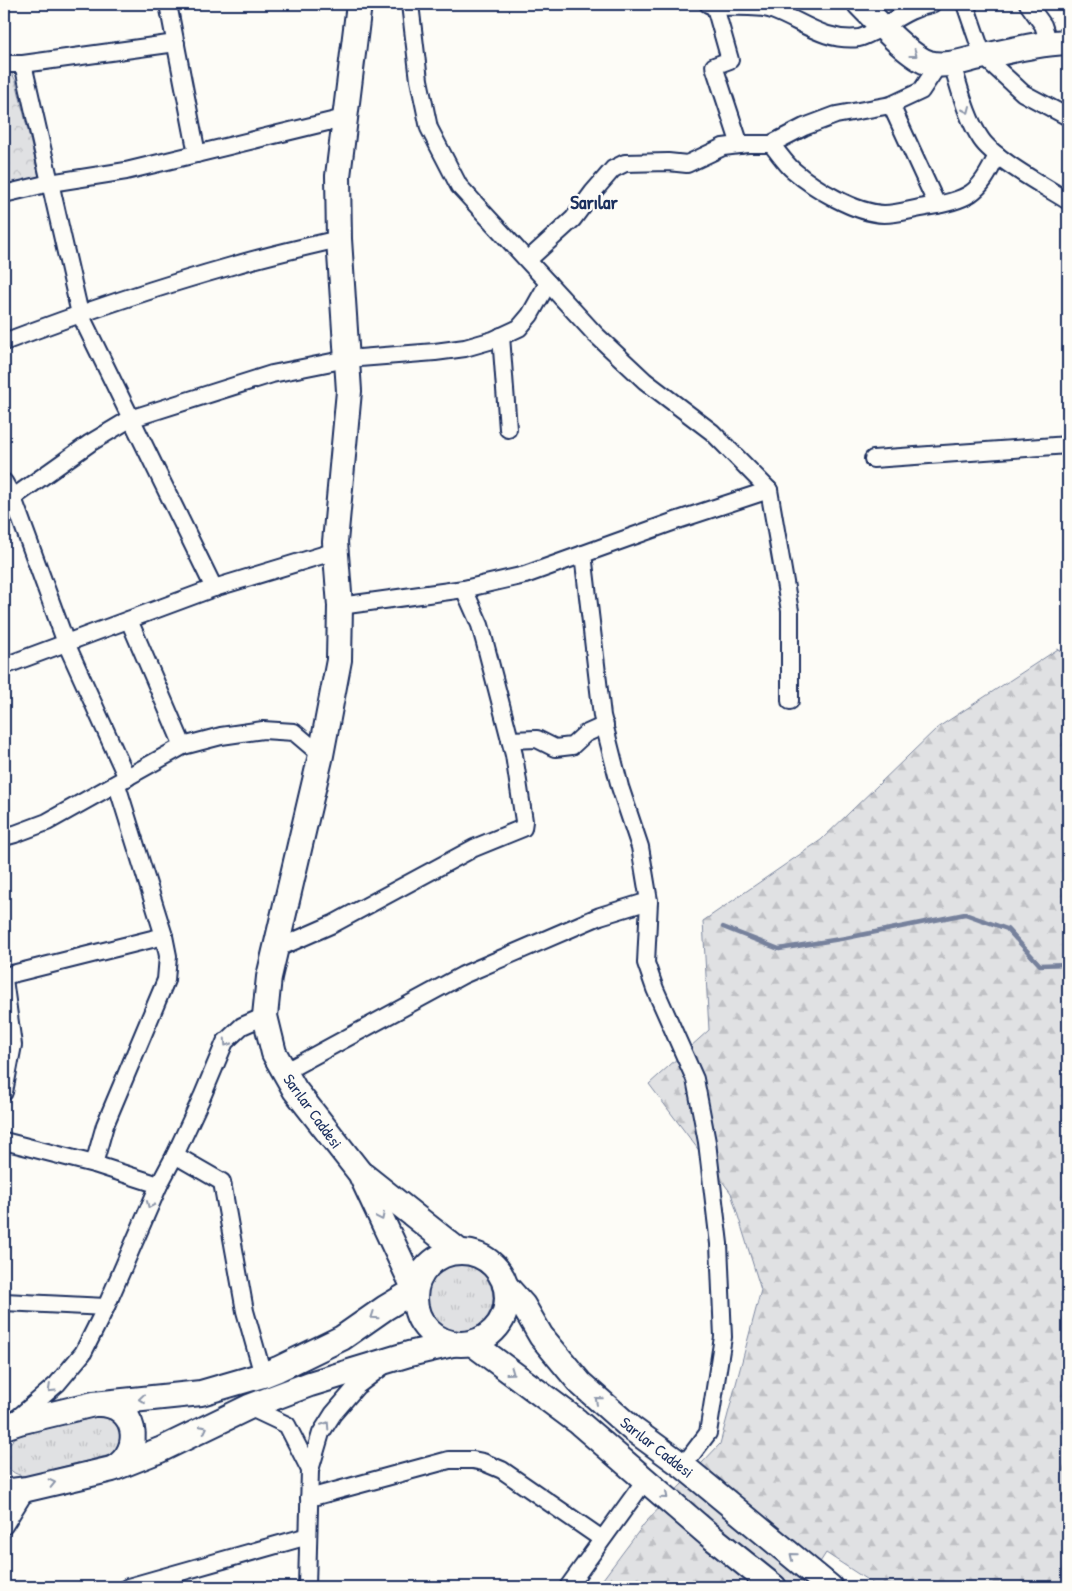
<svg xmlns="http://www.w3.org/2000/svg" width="1072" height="1591" font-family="'Patrick Hand',sans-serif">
<defs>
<pattern id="grass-tufts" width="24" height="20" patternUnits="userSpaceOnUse" patternTransform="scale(1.25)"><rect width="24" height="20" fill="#e0e1e3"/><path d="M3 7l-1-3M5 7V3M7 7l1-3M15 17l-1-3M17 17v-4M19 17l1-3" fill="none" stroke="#c0c1c5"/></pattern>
<pattern id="forest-firs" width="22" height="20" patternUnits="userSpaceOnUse" patternTransform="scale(1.25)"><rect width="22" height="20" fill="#e0e1e3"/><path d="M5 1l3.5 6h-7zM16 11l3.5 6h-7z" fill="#c0c1c5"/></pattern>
<pattern id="park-crowns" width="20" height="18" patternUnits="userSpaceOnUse" patternTransform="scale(1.25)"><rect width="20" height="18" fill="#e0e1e3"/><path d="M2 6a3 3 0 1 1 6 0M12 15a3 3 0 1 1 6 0" fill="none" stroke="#c0c1c5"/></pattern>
</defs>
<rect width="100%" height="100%" fill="#fdfcf7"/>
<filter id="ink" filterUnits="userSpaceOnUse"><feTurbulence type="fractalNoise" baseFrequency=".02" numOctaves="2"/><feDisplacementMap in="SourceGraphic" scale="10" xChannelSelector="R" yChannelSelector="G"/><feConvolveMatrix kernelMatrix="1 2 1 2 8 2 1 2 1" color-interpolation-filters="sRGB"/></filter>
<g filter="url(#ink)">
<g fill="url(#grass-tufts)" stroke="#7e88a0">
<circle cx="460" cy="1298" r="33"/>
<path d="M101,1415C123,1419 128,1441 110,1455L26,1476C1,1475 0,1447 18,1436Z"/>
</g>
<polygon fill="url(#forest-firs)" stroke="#7e88a0" points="1058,649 1068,657 1068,1587 878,1587 826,1553 804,1587 597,1587 645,1523 720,1444 761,1290 731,1193 649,1084 709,1030 703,921 821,840 937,728"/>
<polygon fill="url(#park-crowns)" stroke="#7e88a0" points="4,72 11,72 16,81 39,177 4,184"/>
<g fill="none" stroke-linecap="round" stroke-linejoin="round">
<polyline stroke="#76819c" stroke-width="4.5" points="723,927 779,949 846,938 965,914 1007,929 1040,965 1068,964"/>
<g stroke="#1b2f5e" stroke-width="20">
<g id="street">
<polyline points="168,4 197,154"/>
<polyline points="410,4 419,80 429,128 459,186 595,334 645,381 712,432 769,490 790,611 790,701"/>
<path d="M708,4L715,7C730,7 759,5 772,10C802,21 824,42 859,38C864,37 869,34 873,32C893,22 909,8 932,4"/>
<polyline points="965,4 983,56 1023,93 1068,117"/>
<polyline points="1028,4 1043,25 1049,43"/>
<polyline points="715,7 730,60 714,66 740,145"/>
<polyline points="4,64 23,64 176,43"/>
<polyline points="23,64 80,314 214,588"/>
<path d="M952,64C960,89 966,117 981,139C994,159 1046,187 1068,201"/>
<polyline points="891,105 921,91 939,64"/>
<path d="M771,144C778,152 785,163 793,170C815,189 855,213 884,214C897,214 913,209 926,207C968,199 979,196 997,155"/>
<polyline points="4,194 50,183 126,171 344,118"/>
<polyline points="528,260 573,219 593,192 613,169 625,163 668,162 687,164 723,147 748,144 771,144 804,127 836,115 891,105 937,205"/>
<polyline points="501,336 508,429"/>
<path d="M4,342C80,313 157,287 235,265C269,255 304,247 339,239"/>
<polyline points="873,459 1068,445"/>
<polyline points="4,482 13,498 66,643 127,778"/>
<polyline points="4,504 90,443 130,419 272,374 347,359 435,352 465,348 493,340 519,328 530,315 548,283"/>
<polyline points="583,554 602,716 620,787 640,847 649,901 646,963 655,989 695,1079 707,1142 719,1244 723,1337 708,1433 683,1466"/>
<polyline points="340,606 464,589 525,575 678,520 769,490"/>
<polyline points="129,620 183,746"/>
<polyline points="4,666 214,588 336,551"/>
<polyline points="510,740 537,739 555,748 572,746 585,734 605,725"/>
<polyline points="4,837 15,834 47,822 183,746 221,736 263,730 294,732 321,755"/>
<polyline points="276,949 333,924 474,848 523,828 524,821 514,755 485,643 480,625 464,589"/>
<polyline points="4,976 164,936"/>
<polyline points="4,979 13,1045 4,1092"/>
<polyline points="284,1072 463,975 600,916 649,901"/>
<polyline points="4,1141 94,1164 159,1185"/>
<polyline points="175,1155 222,1182 245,1311 263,1375"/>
<polyline points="94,1164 105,1125 166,980 168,956 164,936 117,785"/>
<polyline points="4,1302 106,1307"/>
<polyline points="249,1407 287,1425 310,1470"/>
<polyline points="14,1421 57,1384 83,1353 106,1307 159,1185 175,1155 202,1097 225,1042 242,1026 265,1016"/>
<polyline points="309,1498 449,1460 473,1460 483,1462 502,1470 602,1539"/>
<polyline points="4,1526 27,1489"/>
<polyline points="128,1587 308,1536"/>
<polyline points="307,1587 310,1470 321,1433 333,1414 357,1386 382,1367"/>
<polyline points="568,1587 646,1479"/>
</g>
</g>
<g stroke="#1b2f5e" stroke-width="28">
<g id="secondary">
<path d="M860,4C876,20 909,57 929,63C948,68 968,59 985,56C1013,50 1040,43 1068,42"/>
<polyline points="363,1175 460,1252"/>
<circle cx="461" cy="1298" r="46"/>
<polyline points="505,1285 523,1305 541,1336 580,1383 631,1428 683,1466 830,1587"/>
<polyline points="472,1343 577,1421 708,1534 774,1587"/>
<path d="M99,1404C136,1404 145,1449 114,1468"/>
<polyline points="4,1427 19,1422 94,1404 201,1393 263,1375 278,1369 342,1338 385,1308 415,1290 360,1173 295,1090 274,1053 265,1016 269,977 321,755 339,660 340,606 335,542 349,391 339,239 338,176 359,4"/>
<polyline points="4,1492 27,1489 112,1469 160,1450 249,1407 310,1384 409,1354 452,1344"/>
</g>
</g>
<use href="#street" stroke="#fdfcf7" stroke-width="16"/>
<use href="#secondary" stroke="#fdfcf7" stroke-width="24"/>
</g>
<defs><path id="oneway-chevron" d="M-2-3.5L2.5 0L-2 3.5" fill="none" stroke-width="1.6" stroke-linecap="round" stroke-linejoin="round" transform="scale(1.25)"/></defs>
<g stroke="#8c96aa">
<use href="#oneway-chevron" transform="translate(914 54) rotate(37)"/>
<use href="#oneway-chevron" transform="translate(967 110) rotate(66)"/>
<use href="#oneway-chevron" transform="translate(227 1043) rotate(124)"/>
<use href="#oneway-chevron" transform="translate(150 1205) rotate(113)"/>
<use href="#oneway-chevron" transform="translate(381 1217) rotate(64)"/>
<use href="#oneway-chevron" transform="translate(374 1316) rotate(146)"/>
<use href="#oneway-chevron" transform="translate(511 1372) rotate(36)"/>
<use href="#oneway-chevron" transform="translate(51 1389) rotate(137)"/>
<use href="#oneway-chevron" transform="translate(142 1399) rotate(174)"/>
<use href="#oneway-chevron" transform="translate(598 1400) rotate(-139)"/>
<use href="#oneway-chevron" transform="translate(326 1425) rotate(-57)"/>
<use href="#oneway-chevron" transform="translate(204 1429) rotate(-26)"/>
<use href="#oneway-chevron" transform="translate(52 1483) rotate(-13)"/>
<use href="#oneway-chevron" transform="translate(665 1496) rotate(41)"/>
<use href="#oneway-chevron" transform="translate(793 1556) rotate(-141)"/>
</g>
</g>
<g text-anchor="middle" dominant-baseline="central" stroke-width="5" stroke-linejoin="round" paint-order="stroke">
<g font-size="16" fill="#1b2f5e" stroke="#fdfcf7">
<text transform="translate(313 1111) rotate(54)">Sarılar Caddesi</text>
<text transform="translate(657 1447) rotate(38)">Sarılar Caddesi</text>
</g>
<g font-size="19" font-weight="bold" fill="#1b2f5e" stroke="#fdfcf7">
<text x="594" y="202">Sarılar</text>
</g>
</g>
<rect width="1072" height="1591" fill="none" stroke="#fdfcf7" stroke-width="20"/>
<rect x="10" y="10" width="1052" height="1571" fill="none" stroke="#1b2f5e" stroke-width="2" filter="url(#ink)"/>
</svg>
